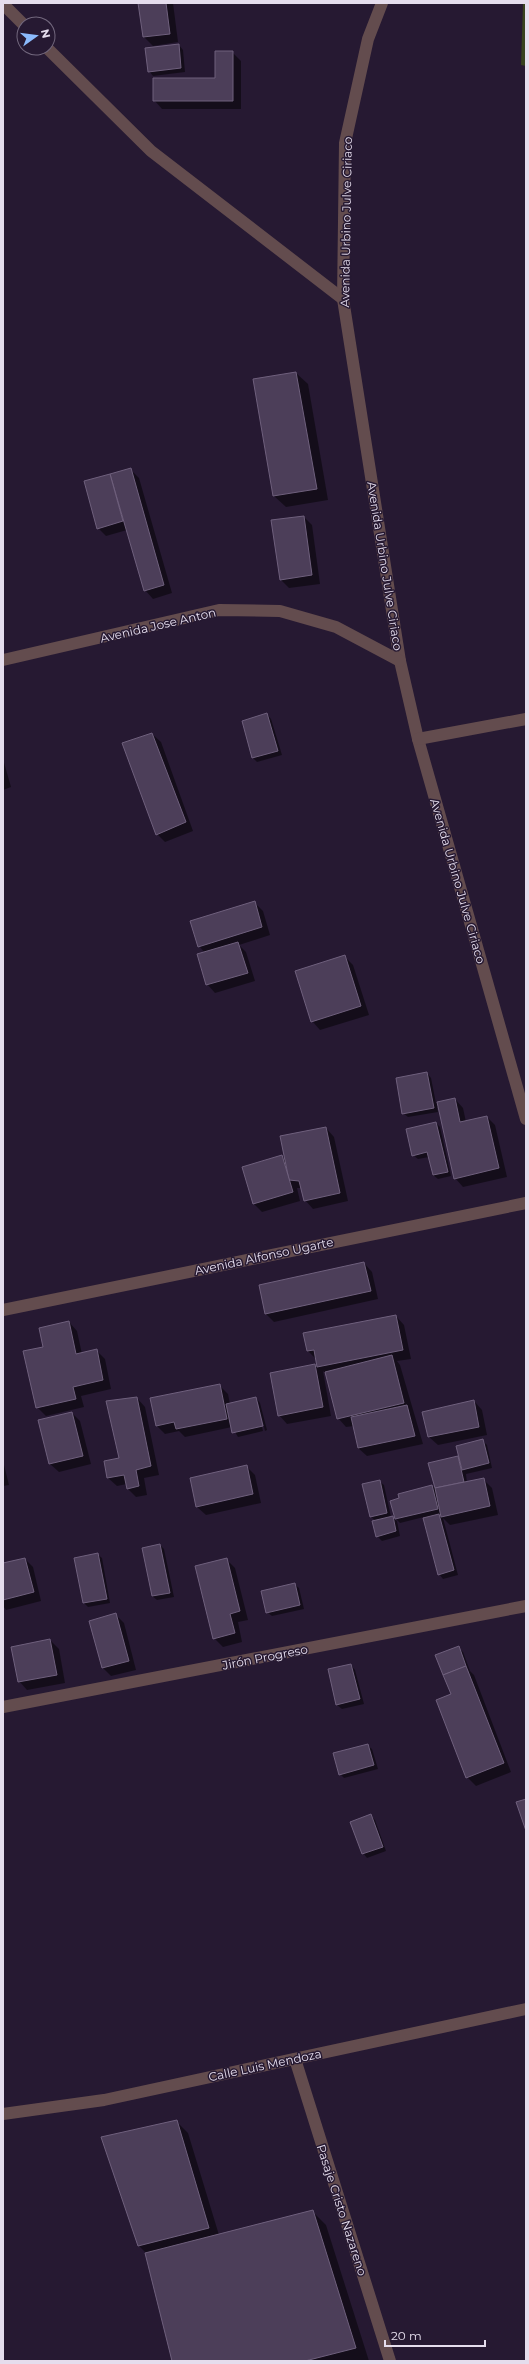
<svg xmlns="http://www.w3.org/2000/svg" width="529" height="2364" viewBox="0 0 529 2364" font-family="Montserrat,sans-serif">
  <rect width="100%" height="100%" fill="#261932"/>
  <polygon fill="#37421f" points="523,3 526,3 526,66 521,65"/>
  <g fill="#0007">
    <polygon points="139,3 173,3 178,42 153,46 144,37"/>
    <polygon points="179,45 183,50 185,72 153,76 149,71"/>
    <polygon points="232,52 241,61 241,109 162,109 154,100 216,79"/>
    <polygon points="296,373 308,384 328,500 286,507 274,496"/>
    <polygon points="130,469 139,478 172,593 153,599 145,590 127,530 106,536 98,528 85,482"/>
    <polygon points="304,517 312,525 320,584 289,588 280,579"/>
    <polygon points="267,714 271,719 282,755 257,762 253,758"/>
    <polygon points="152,734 161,742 193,831 165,842 157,834"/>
    <polygon points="3,759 11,787 3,790"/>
    <polygon points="254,902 263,911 270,935 239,945 246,952 255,981 215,993 207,984 205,953 199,946"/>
    <polygon points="344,956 353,965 369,1015 320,1030 312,1021"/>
    <polygon points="427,1073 431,1078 436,1103 455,1099 463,1108 466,1122 487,1117 495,1125 507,1177 463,1187 455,1178 439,1107 437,1107 438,1112 408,1117 403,1113"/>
    <polygon points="436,1123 440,1127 451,1176 438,1179 433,1175 429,1157 418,1159 413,1155"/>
    <polygon points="326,1128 334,1137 348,1201 313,1209 305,1200 302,1188 297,1188 300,1201 262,1212 254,1204 281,1157 286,1161"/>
    <polygon points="364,1263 372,1272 378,1299 274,1322 266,1314"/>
    <polygon points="396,1316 404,1325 411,1359 397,1361 400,1365 423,1444 367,1456 358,1448 354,1426 346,1427 338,1418 327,1375 323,1371 331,1416 287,1424 279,1415 315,1365 318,1368 317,1360 308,1351 305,1334"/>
    <polygon points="69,1322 77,1331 82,1354 96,1350 105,1359 111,1389 81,1396 84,1407 46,1416 37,1407 45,1348"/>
    <polygon points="219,1385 228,1394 230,1404 256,1398 260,1403 267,1430 265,1431 258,1402 256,1402 263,1431 238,1437 232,1427 185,1437 179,1431 165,1434 156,1425"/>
    <polygon points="137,1398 145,1407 159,1475 144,1478 147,1495 136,1497 128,1489 127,1484 117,1486 108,1478 105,1462 120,1459"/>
    <polygon points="474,1401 482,1410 487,1435 438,1445 429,1437"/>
    <polygon points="72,1413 80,1421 91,1464 59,1472 50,1464 40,1421"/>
    <polygon points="482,1440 487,1445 492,1468 466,1474 467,1483 483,1479 492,1488 498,1515 450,1525 443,1518 458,1575 443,1579 439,1574 424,1517 400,1523 396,1519 392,1501 400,1499 399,1494 432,1486 436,1489 430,1464 459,1457"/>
    <polygon points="3,1461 9,1485 3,1486"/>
    <polygon points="246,1466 255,1475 261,1503 206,1515 197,1507 191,1479"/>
    <polygon points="379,1481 384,1485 391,1517 397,1521 400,1536 382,1541 377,1536 376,1521 371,1517 363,1485"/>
    <polygon points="160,1545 164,1549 174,1597 157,1600 152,1596"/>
    <polygon points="97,1554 102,1558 110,1603 88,1607 84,1603 75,1559"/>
    <polygon points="25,1559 33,1567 41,1601 6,1610 3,1606 3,1564"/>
    <polygon points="227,1560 235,1568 248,1620 238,1622 242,1642 223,1647 214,1638"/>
    <polygon points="294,1584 299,1588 304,1609 272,1616 267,1612"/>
    <polygon points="116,1615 124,1623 136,1670 111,1676 103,1668"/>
    <polygon points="50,1640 59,1649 65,1683 27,1690 19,1681"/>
    <polygon points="458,1648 463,1652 470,1671 474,1675 511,1772 476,1786 467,1777 452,1695"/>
    <polygon points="351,1665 355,1670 364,1704 342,1709 337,1705 329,1670"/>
    <polygon points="367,1745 372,1749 378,1769 344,1778 340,1774"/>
    <polygon points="371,1816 375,1820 386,1851 367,1858 363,1853"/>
    <polygon points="176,2121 188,2133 219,2235 312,2211 326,2225 369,2361 173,2361 146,2253 138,2245"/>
  </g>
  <g fill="#4c3e59" stroke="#6f607d">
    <polygon points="138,3 166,3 170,34 143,37"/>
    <polygon points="179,44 181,68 148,72 145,48"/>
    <polygon points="215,51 233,51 233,101 153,101 153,78 215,78"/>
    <polygon points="296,372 317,489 273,496 253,379"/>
    <polygon points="131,468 164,585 144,591 110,474"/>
    <polygon points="110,474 123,521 97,529 84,481"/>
    <polygon points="304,516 312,575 280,580 271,520"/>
    <polygon points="267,713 278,751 252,758 242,721"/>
    <polygon points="152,733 186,822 156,835 122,743"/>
    <polygon points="255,901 262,927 198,947 190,921"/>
    <polygon points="238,942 248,973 206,985 197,954"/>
    <polygon points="345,955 361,1006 311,1022 295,971"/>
    <polygon points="427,1072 434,1108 402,1114 396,1078"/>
    <polygon points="455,1098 460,1122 487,1116 499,1168 454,1179 437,1102"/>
    <polygon points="436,1122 448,1172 433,1175 427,1152 412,1156 406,1129"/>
    <polygon points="326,1127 340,1193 304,1201 299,1181 289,1180 280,1136"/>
    <polygon points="282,1155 293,1192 253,1204 242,1167"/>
    <polygon points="364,1262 371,1291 265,1314 259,1285"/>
    <polygon points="396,1315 403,1350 317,1367 314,1350 307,1351 303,1333"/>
    <polygon points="69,1321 76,1354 97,1349 103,1380 73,1387 76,1399 36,1408 23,1351 43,1347 39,1328"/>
    <polygon points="392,1355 404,1403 337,1419 325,1372"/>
    <polygon points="315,1364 323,1407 278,1416 270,1373"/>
    <polygon points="220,1384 227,1419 176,1429 174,1422 156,1426 150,1398"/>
    <polygon points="137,1397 151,1466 136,1470 139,1486 127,1489 124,1475 107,1478 104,1461 119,1458 106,1401"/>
    <polygon points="256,1397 263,1426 232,1433 226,1404"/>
    <polygon points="474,1400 479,1427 428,1437 422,1412"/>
    <polygon points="407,1405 415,1436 358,1448 351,1417"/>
    <polygon points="72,1412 83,1456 49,1464 38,1420"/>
    <polygon points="483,1439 489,1463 462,1470 456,1446"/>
    <polygon points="458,1456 464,1482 435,1488 428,1463"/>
    <polygon points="247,1465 253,1494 196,1507 190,1478"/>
    <polygon points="484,1478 490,1506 441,1517 435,1488"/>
    <polygon points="380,1480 387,1513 370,1517 362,1484"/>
    <polygon points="432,1485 438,1509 395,1519 390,1501 399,1498 398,1494"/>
    <polygon points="439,1514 454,1570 438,1575 423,1518"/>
    <polygon points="393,1516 396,1531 376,1537 372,1521"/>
    <polygon points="160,1544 170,1593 152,1596 142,1548"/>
    <polygon points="98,1553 107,1599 83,1603 74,1558"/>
    <polygon points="25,1558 34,1592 3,1600 3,1563"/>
    <polygon points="227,1558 240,1611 230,1614 235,1633 213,1639 195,1566"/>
    <polygon points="295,1583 300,1605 266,1613 261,1591"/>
    <polygon points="116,1613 129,1661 102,1668 89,1621"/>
    <polygon points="50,1639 57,1675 18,1682 11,1647"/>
    <polygon points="459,1646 466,1666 443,1675 435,1655"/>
    <polygon points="351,1664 360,1699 336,1705 328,1669"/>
    <polygon points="466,1666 504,1763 466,1778 436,1700 451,1694 443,1675"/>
    <polygon points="368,1744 374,1765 339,1775 333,1753"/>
    <polygon points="526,1799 526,1831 516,1802"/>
    <polygon points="371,1814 383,1847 362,1854 350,1822"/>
    <polygon points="177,2120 209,2228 138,2246 101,2137"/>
    <polygon points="313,2210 356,2348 305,2361 172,2361 145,2253"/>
  </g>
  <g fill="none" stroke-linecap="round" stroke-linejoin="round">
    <g stroke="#634c4e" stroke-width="12">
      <polyline points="382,3 368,39 345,143 343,299 400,661 418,739 526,1119"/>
      <polyline points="3,4 24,25"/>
      <polyline points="47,48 151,151 343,299"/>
      <polyline points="3,660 219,610 280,611 336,627 400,661"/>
      <polyline points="418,739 526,719"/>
      <polyline points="3,1310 526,1203"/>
      <polyline points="3,1707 526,1606"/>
      <polyline points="295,2059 390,2361"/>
      <polyline points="3,2114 104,2100 526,2009"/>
    </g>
  </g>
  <g text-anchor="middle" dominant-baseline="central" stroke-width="3" stroke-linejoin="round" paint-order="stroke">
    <g font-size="12" fill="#e5dded" stroke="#261932">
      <text transform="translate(346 222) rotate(-89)">Avenida Urbino Julve Ciriaco</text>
      <text transform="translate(385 566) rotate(81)">Avenida Urbino Julve Ciriaco</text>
      <text transform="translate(158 625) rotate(-13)">Avenida Jose Anton</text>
      <text transform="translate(458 881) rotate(74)">Avenida Urbino Julve Ciriaco</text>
      <text transform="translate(264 1256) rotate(-12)">Avenida Alfonso Ugarte</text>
      <text transform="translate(265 1657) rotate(-11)">Jirón Progreso</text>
      <text transform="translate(265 2065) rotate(-12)">Calle Luis Mendoza</text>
      <text transform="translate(342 2210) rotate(72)">Pasaje Cristo Nazareno</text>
    </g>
  </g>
  <rect width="529" height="2364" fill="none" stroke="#e5dded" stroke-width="8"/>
  <g transform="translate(36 36) rotate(76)"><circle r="19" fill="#261932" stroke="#72677d"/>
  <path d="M0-3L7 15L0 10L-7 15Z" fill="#8bbafc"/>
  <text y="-6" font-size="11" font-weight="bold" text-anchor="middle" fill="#e5dded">N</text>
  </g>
  <path d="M385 2340v6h100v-6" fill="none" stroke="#e5dded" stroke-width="2"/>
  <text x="391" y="2340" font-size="12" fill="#e5dded" stroke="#261932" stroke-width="3" paint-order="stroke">20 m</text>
</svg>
